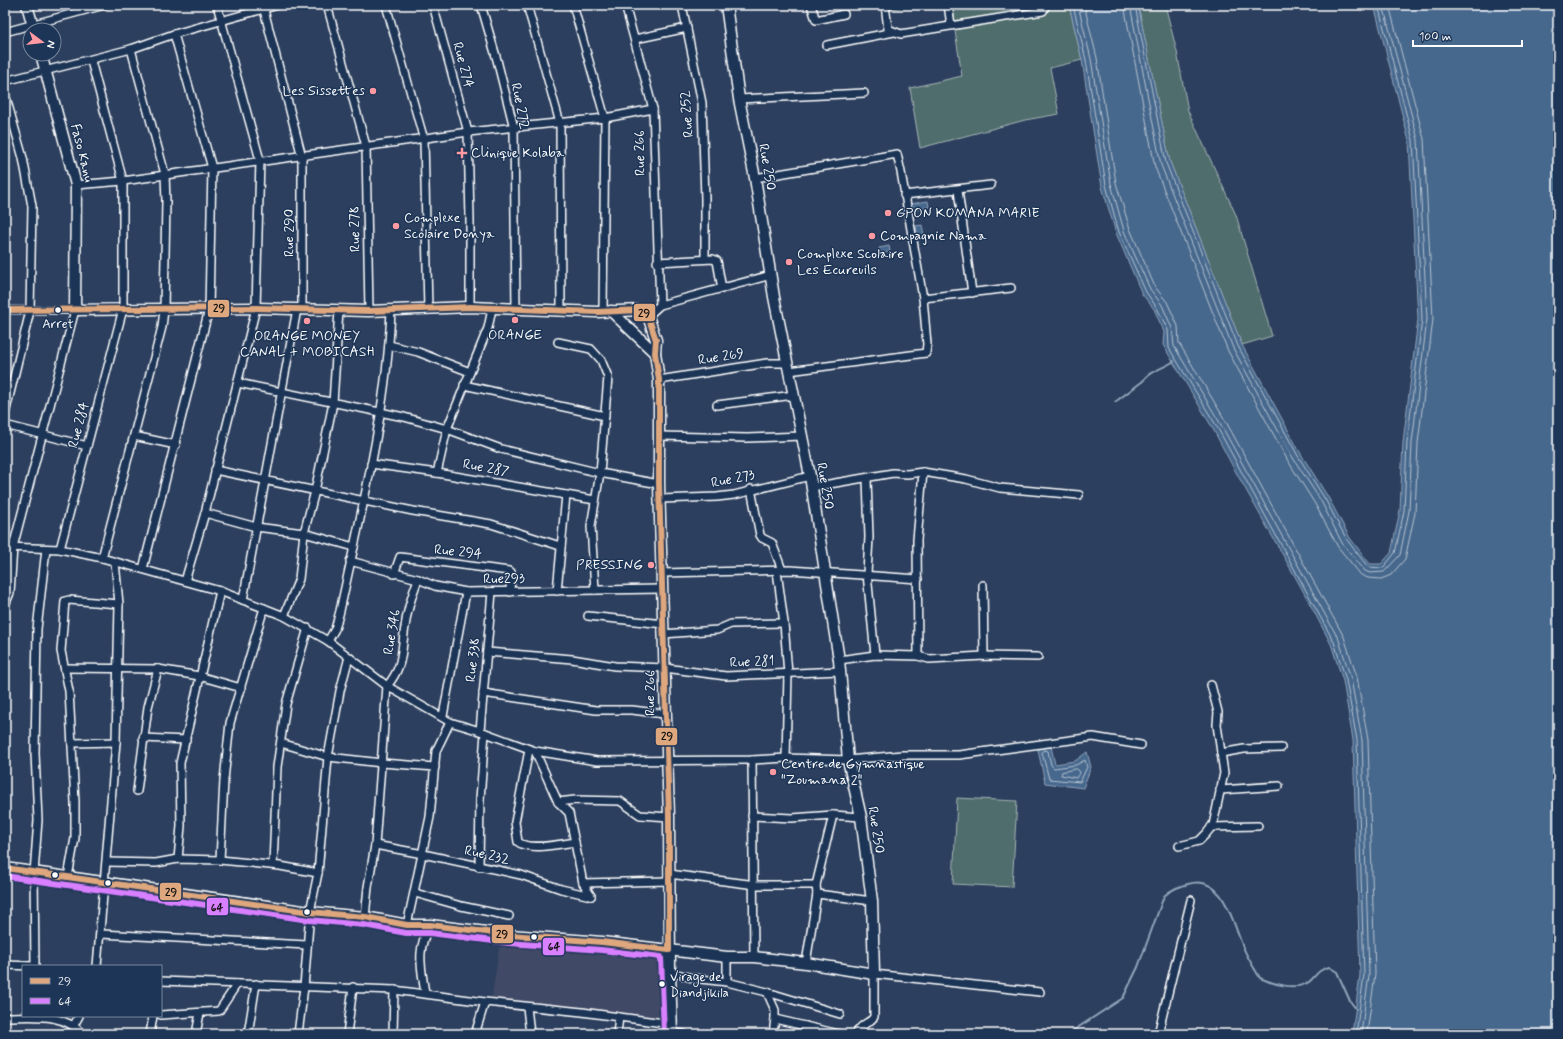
<svg xmlns="http://www.w3.org/2000/svg" width="1563" height="1039" viewBox="0 0 1563 1039" font-family="Mynerve,sans-serif">
  <rect width="100%" height="100%" fill="#2c3f5e"/>
  <filter id="ink" filterUnits="userSpaceOnUse"><feTurbulence type="fractalNoise" baseFrequency=".025" numOctaves="2"/><feDisplacementMap in="SourceGraphic" scale="8" xChannelSelector="R" yChannelSelector="G"/><feConvolveMatrix kernelMatrix="1 2 1 2 8 2 1 2 1" color-interpolation-filters="sRGB"/></filter>
  <g filter="url(#ink)">
    <polygon fill="#3f4a66" points="501,937 665,956 666,1022 491,1002"/>
    <g fill="#4f6d6c" stroke="#a7b6b6">
      <polygon points="890,5 917,5 891,9"/>
      <polygon points="951,5 1069,5 1082,60 1050,68 1059,114 1025,120 920,148 910,88 962,76"/>
      <polygon points="1138,5 1165,5 1177,52 1188,111 1236,215 1272,336 1242,345 1170,162"/>
      <polygon points="957,798 1017,801 1012,887 953,884"/>
    </g>
    <g fill="#47688d" stroke="#91a4bb">
      <polygon points="1069,5 1138,5 1170,162 1242,345 1301,454 1328,497 1350,538 1370,564 1381,564 1391,553 1400,510 1403,442 1418,319 1409,141 1374,5 1558,5 1558,1034 1352,1034 1360,975 1353,740 1343,681 1331,644 1302,589 1233,467 1212,427 1166,350 1163,345 1164,332 1154,309 1142,294 1116,233 1102,187 1082,60"/>
      <polygon points="928,201 929,207 911,210 910,204"/>
      <polygon points="922,225 924,237 918,238 916,226"/>
      <polygon points="889,246 890,251 880,255 879,248"/>
      <polygon points="1037,745 1051,747 1055,764 1075,761 1087,752 1091,767 1083,788 1045,783"/>
    </g>
    <g fill="none" stroke-linecap="round" stroke-linejoin="round">
      <g stroke="#b5c3d1" stroke-width="1">
        <polyline points="1073,5 1086,60 1106,185 1119,232 1146,292 1157,308 1168,330 1169,348 1216,425 1334,642 1346,680 1357,740 1364,975 1356,1034"/>
        <polyline points="1078,5 1091,59 1111,184 1124,231 1150,289 1162,305 1172,328 1174,346 1220,423 1339,640 1351,679 1362,740 1369,975 1361,1034"/>
        <polyline points="1084,5 1097,58 1116,183 1130,229 1155,287 1167,302 1178,326 1179,343 1225,420 1344,637 1357,677 1368,740 1375,974 1367,1034"/>
        <polyline points="1124,5 1155,167 1228,351 1288,461 1315,504 1338,547 1361,575 1368,578 1381,579 1391,575 1405,559 1415,513 1418,443 1433,319 1424,139 1389,5"/>
        <polyline points="1130,5 1161,165 1233,348 1293,458 1321,501 1342,543 1365,571 1370,573 1384,572 1400,555 1409,511 1412,443 1427,319 1418,140 1383,5"/>
        <polyline points="1135,5 1166,163 1238,346 1298,456 1325,499 1347,540 1368,567 1383,568 1395,553 1404,511 1407,442 1422,319 1413,140 1378,5"/>
        <polygon points="1045,750 1048,751 1051,765 1054,768 1076,765 1085,760 1087,767 1080,782 1049,779 1042,752"/>
        <polygon points="1077,769 1080,772 1076,778 1061,775 1062,772"/>
      </g>
      <g stroke="#91a4bb" stroke-width="2">
        <path d="M1115,402L1143,381C1148,371 1165,368 1174,361"/>
        <path d="M1068,1034L1123,998L1138,967L1164,896C1172,889 1178,887 1188,884C1225,873 1233,926 1244,949C1248,959 1255,969 1260,978C1273,984 1296,991 1309,982C1318,974 1316,971 1329,967L1337,972L1350,1001L1356,1009"/>
      </g>
      <defs>
        <g id="street">
          <polyline points="327,5 366,146 369,311"/>
          <polyline points="386,5 424,140 428,309"/>
          <polyline points="433,5 468,132 470,220 470,307"/>
          <polyline points="481,5 497,60 514,128 516,310"/>
          <polyline points="527,5 560,123 561,310"/>
          <polyline points="573,5 605,118 603,311"/>
          <polyline points="625,5 653,109 660,305"/>
          <polyline points="682,5 702,103 705,199 705,259"/>
          <polyline points="811,5 816,20 844,14"/>
          <polyline points="885,5 888,29 901,34 1043,11 1046,5"/>
          <polyline points="948,5 951,25"/>
          <polyline points="264,10 302,157 302,309"/>
          <polyline points="5,32 104,5"/>
          <polyline points="635,39 687,28"/>
          <polyline points="827,45 894,32"/>
          <polyline points="5,81 131,49 174,34 278,5"/>
          <polyline points="5,94 23,158 32,206 30,311 5,414"/>
          <polyline points="739,99 864,93"/>
          <polyline points="755,178 897,154 901,172 923,298 927,344 926,353 789,371"/>
          <polyline points="76,185 123,181 468,132 605,118 653,109"/>
          <polyline points="958,190 972,293"/>
          <polyline points="904,195 991,185"/>
          <polyline points="657,262 713,259 717,261 722,289"/>
          <polyline points="923,298 1011,288"/>
          <polyline points="5,310 75,310 13,547 10,593 5,605"/>
          <polyline points="648,316 660,305 771,275"/>
          <polyline points="558,342 591,349 601,360 608,377 600,473 591,526 595,590"/>
          <polyline points="389,345 418,352 470,372"/>
          <polyline points="659,380 767,363 788,363"/>
          <polyline points="238,383 404,417 447,429 501,449 600,473 659,484"/>
          <polyline points="464,385 605,416"/>
          <polyline points="717,405 794,395"/>
          <polyline points="5,425 87,446"/>
          <polyline points="134,436 176,445"/>
          <polyline points="660,436 747,438 802,436"/>
          <polyline points="371,464 437,473 595,500"/>
          <polyline points="215,470 413,511 491,524 560,546"/>
          <polyline points="437,473 447,429 488,328 492,309"/>
          <polyline points="867,479 869,537 867,574 875,655"/>
          <polyline points="812,487 893,473 907,474 923,472 966,479 1000,488 1079,495"/>
          <polyline points="751,489 760,535 762,538 772,543 782,570"/>
          <polyline points="660,499 717,497 734,495 810,476"/>
          <polyline points="205,513 256,527 304,533 354,547"/>
          <polyline points="5,547 60,549 102,558 220,591 284,616 328,641 387,686 450,722 480,731 535,751 597,761 752,760 786,758 848,760 902,755 959,755 1093,737 1141,745"/>
          <polyline points="60,549 123,309 123,181 91,61"/>
          <polyline points="102,558 162,327 164,310 166,202 165,174 131,49"/>
          <polyline points="350,561 418,579 435,586 466,592 662,589"/>
          <polyline points="143,569 209,309 212,168 174,34"/>
          <polyline points="777,571 784,623 788,674 786,758"/>
          <polyline points="661,573 790,570 918,579"/>
          <polyline points="394,574 400,557 509,571 511,572 510,592"/>
          <polyline points="185,581 205,513 256,308 260,160 217,5"/>
          <polyline points="983,585 984,656"/>
          <polyline points="557,591 566,495"/>
          <polyline points="243,600 297,309"/>
          <polyline points="284,616 299,579 304,533 315,491 333,403 339,310"/>
          <polyline points="588,616 664,624"/>
          <polyline points="663,634 717,630 731,624 784,623"/>
          <path d="M328,641L335,629L340,611C361,512 387,412 391,310"/>
          <polyline points="487,652 572,659 615,666 665,668 726,676 840,671"/>
          <polyline points="918,656 917,540 923,472"/>
          <polyline points="839,660 875,655 918,656 929,659 984,656 1038,657"/>
          <polyline points="65,668 158,669 199,676 241,688"/>
          <polyline points="483,693 596,710 632,710 664,714"/>
          <polyline points="443,716 466,592"/>
          <polyline points="480,731 492,592"/>
          <polyline points="143,738 186,740"/>
          <polyline points="73,743 116,742"/>
          <polyline points="281,743 328,757 382,763 435,767"/>
          <path d="M529,750L515,822L518,842C529,851 561,844 575,842"/>
          <polyline points="535,751 558,802 569,813 583,883 591,896"/>
          <polyline points="1221,753 1244,749 1281,748"/>
          <polyline points="752,760 754,957"/>
          <polyline points="1220,790 1279,786"/>
          <polyline points="137,791 148,707 158,669"/>
          <polyline points="558,802 575,800 620,801 640,815 669,817"/>
          <polyline points="833,815 861,817"/>
          <polyline points="752,816 792,818 833,815 816,885 817,894 806,963"/>
          <polyline points="1211,827 1258,826"/>
          <polyline points="375,845 423,854 521,875 561,889 591,896"/>
          <polyline points="1179,846 1199,841 1206,834 1213,825 1224,773 1217,725 1218,712 1211,685"/>
          <polyline points="178,859 181,826 180,763 220,591"/>
          <polyline points="220,860 224,780 230,723 264,608"/>
          <polyline points="107,862 156,863 178,859 220,860 280,866 318,873"/>
          <polyline points="273,865 277,767 286,704 308,628"/>
          <polyline points="479,867 480,799 485,733"/>
          <polyline points="669,874 756,885 816,885"/>
          <polyline points="68,877 75,838 75,802 69,691 61,651 65,601 69,600 119,604"/>
          <polyline points="583,883 669,881"/>
          <polyline points="415,893 461,906 509,916"/>
          <polyline points="817,894 872,901"/>
          <path d="M365,917L368,887L375,845L387,686C404,666 401,651 405,627C407,610 412,595 418,579"/>
          <polyline points="407,925 430,817 436,751 450,722"/>
          <polyline points="101,934 307,945"/>
          <polyline points="727,957 727,982 767,992 775,1010 775,1019 839,1034"/>
          <polyline points="5,965 33,966"/>
          <polyline points="35,966 34,873 38,820 35,753 37,629 46,549"/>
          <polyline points="97,966 116,742 119,604 115,562"/>
          <polyline points="670,972 692,978 727,982"/>
          <polyline points="161,981 394,990 485,1002 582,1012 671,1024"/>
          <polyline points="767,992 840,1014"/>
          <path d="M425,993C421,966 416,950 430,925"/>
          <polyline points="527,1007 530,1034"/>
          <polyline points="161,1015 219,1011 237,984"/>
          <path d="M5,1017C34,1017 61,1012 83,1034"/>
          <polyline points="74,1025 79,1016"/>
          <polyline points="672,1033 684,1034"/>
          <polyline points="150,1034 153,1016"/>
          <polyline points="196,1034 200,1013"/>
          <polyline points="248,1034 256,984"/>
          <polyline points="298,1034 304,987 310,912 318,873 328,757 340,691 349,657"/>
          <polyline points="347,1034 353,987"/>
          <polyline points="393,1034 394,990"/>
          <polyline points="475,1034 485,1002"/>
          <polyline points="617,1034 619,1017"/>
          <polyline points="773,1034 775,1019"/>
          <polyline points="803,1034 806,1026"/>
          <path d="M856,1034C863,1021 868,1025 874,1017V974L1040,992"/>
          <polyline points="1158,1034 1191,900"/>
        </g>
        <g id="secondary">
          <polyline points="27,5 34,30"/>
          <polyline points="41,54 76,185 75,310 256,308 369,311 470,307 597,312 641,310 648,316 656,340 655,353 659,380 659,484 669,817 670,972 672,1034"/>
          <polyline points="611,311 655,353"/>
          <polyline points="5,868 310,912 365,917 407,925 430,925 510,935 602,942 727,957 754,957 806,963 874,974 872,901 861,817 848,760 839,660 810,476 774,297 755,178 739,99 726,5"/>
        </g>
      </defs>
      <use href="#street" stroke="#fff" stroke-width="10"/>
      <use href="#secondary" stroke="#fff" stroke-width="13"/>
      <use href="#street" stroke="#1d3557" stroke-width="7"/>
      <use href="#secondary" stroke="#1d3557" stroke-width="10"/>
      <defs>
        <g id="bus-1">
          <polyline points="5,310 256,308 369,311 470,307 597,312 641,310 648,316 656,340 655,353 659,380 659,484 669,817 669,950"/>
          <polyline points="5,868 310,912 365,917 407,925 430,925 510,935 602,942 669,950"/>
        </g>
        <polyline id="bus-2" points="5,876 309,920 364,925 406,933 430,933 509,943 601,950 661,957 664,1034"/>
      </defs>
      <use href="#bus-1" stroke="#1d3557" stroke-width="9"/>
      <use href="#bus-2" stroke="#1d3557" stroke-width="9"/>
      <use href="#bus-1" stroke="#dfa77e" stroke-width="6"/>
      <use href="#bus-2" stroke="#d880ff" stroke-width="6"/>
    </g>
  </g>
  <g fill="#ff9aa2" stroke="#1d3557" stroke-width="1.5">
    <circle cx="373" cy="91" r="4"/>
    <path d="M460 147h4v4h4v4h-4v4h-4v-4h-4v-4h4z"/>
    <circle cx="888" cy="213" r="4"/>
    <circle cx="396" cy="226" r="4"/>
    <circle cx="872" cy="236" r="4"/>
    <circle cx="789" cy="262" r="4"/>
    <circle cx="515" cy="320" r="4"/>
    <circle cx="307" cy="321" r="4"/>
    <circle cx="651" cy="565" r="4"/>
    <circle cx="773" cy="772" r="4"/>
  </g>
  <g fill="#fff" stroke="#1d3557" stroke-width="1.5">
    <circle cx="58" cy="310" r="3.5"/>
    <circle cx="55" cy="875" r="3.5"/>
    <circle cx="108" cy="883" r="3.5"/>
    <circle cx="307" cy="912" r="3.5"/>
    <circle cx="534" cy="937" r="3.5"/>
    <circle cx="662" cy="984" r="3.5"/>
  </g>
  <g text-anchor="middle" dominant-baseline="central" stroke-width="3" stroke-linejoin="round" paint-order="stroke">
    <g font-size="13" fill="#fff" stroke="#1d3557">
      <text x="58" y="324">Arret</text>
      <text x="670" y="977" text-anchor="start">Virage de<tspan x="670" dy="16">Diandjikila</tspan></text>
    </g>
    <g font-size="14" fill="#fff" stroke="#1d3557">
      <text transform="translate(463 65) rotate(75)">Rue 274</text>
      <text transform="translate(520 106) rotate(78)">Rue 272</text>
      <text transform="translate(687 114) rotate(-95)">Rue 252</text>
      <text transform="translate(82 153) rotate(76)">Faso Kanu</text>
      <text transform="translate(640 153) rotate(-91)">Rue 266</text>
      <text transform="translate(767 167) rotate(80)">Rue 250</text>
      <text transform="translate(355 229) rotate(-91)">Rue 278</text>
      <text transform="translate(289 233) rotate(-90)">Rue 290</text>
      <text transform="translate(721 357) rotate(-9)">Rue 269</text>
      <text transform="translate(79 425) rotate(-75)">Rue 284</text>
      <text transform="translate(486 468) rotate(10)">Rue 287</text>
      <text transform="translate(733 479) rotate(-11)">Rue 273</text>
      <text transform="translate(825 486) rotate(80)">Rue 250</text>
      <text transform="translate(458 552) rotate(6)">Rue 294</text>
      <text transform="translate(504 579) rotate(-1)">Rue293</text>
      <text transform="translate(392 632) rotate(-81)">Rue 346</text>
      <text transform="translate(473 660) rotate(-84)">Rue 338</text>
      <text transform="translate(752 662) rotate(-2)">Rue 281</text>
      <text transform="translate(650 693) rotate(-90)">Rue 266</text>
      <text transform="translate(876 830) rotate(81)">Rue 250</text>
      <text transform="translate(487 855) rotate(12)">Rue 232</text>
    </g>
    <g font-size="14" fill="#fff" stroke="#1d3557" text-anchor="start">
      <text x="365" y="91" text-anchor="end">Les Sissettes</text>
      <text x="471" y="153">Clinique Kolaba</text>
      <text x="896" y="213">GPON KOMANA MARIE</text>
      <text x="404" y="218">Complexe<tspan x="404" dy="16">Scolaire Donya</tspan></text>
      <text x="880" y="236">Compagnie Nama</text>
      <text x="797" y="254">Complexe Scolaire<tspan x="797" dy="16">Les Ecureuils</tspan></text>
      <text x="515" y="335" text-anchor="middle">ORANGE</text>
      <text x="307" y="336" text-anchor="middle">ORANGE MONEY<tspan x="307" dy="16">CANAL + MOBICASH</tspan></text>
      <text x="643" y="565" text-anchor="end">PRESSING</text>
      <text x="781" y="764">Centre de Gymnastique<tspan x="781" dy="16">"Zoumana 2"</tspan></text>
    </g>
  </g>
  <g stroke="#1d3557" stroke-width="1.5">
    <rect x="207" y="299" width="23" height="19" rx="4" fill="#dfa77e"/>
    <rect x="633" y="303" width="23" height="19" rx="4" fill="#dfa77e"/>
    <rect x="655" y="727" width="23" height="19" rx="4" fill="#dfa77e"/>
    <rect x="159" y="882" width="23" height="19" rx="4" fill="#dfa77e"/>
    <rect x="206" y="897" width="23" height="19" rx="4" fill="#d880ff"/>
    <rect x="491" y="924" width="23" height="20" rx="4" fill="#dfa77e"/>
    <rect x="542" y="937" width="23" height="19" rx="4" fill="#d880ff"/>
  </g>
  <g font-size="11" text-anchor="middle" font-weight="bold" fill="#111">
    <text x="219" y="312">29</text>
    <text x="644" y="317">29</text>
    <text x="667" y="740">29</text>
    <text x="171" y="896">29</text>
    <text x="217" y="911">64</text>
    <text x="502" y="938">29</text>
    <text x="554" y="950">64</text>
  </g>
  <rect width="1563" height="1039" fill="none" stroke="#1d3557" stroke-width="20"/>
  <rect x="10" y="10" width="1543" height="1019" fill="none" stroke="#fff" stroke-width="1.5" filter="url(#ink)"/>
  <rect x="22" y="965" width="140" height="52" fill="#1d3557" stroke="#77869a"/>
  <rect x="30" y="978" width="20" height="6" fill="#dfa77e" stroke="#77869a"/>
  <text x="58" y="985" font-size="12" fill="#ffffff">29</text>
  <rect x="30" y="998" width="20" height="6" fill="#d880ff" stroke="#77869a"/>
  <text x="58" y="1005" font-size="12" fill="#ffffff">64</text>
  <g transform="translate(42 42) rotate(105)"><circle r="19" fill="#1d3557" stroke="#77869a"/>
  <path d="M0-3L7 15L0 10L-7 15Z" fill="#ff9aa2"/>
  <text y="-6" font-size="11" font-weight="bold" text-anchor="middle" fill="#ffffff">N</text>
  </g>
  <path d="M1413 40v6h109v-6" fill="none" stroke="#ffffff" stroke-width="2"/>
  <text x="1419" y="40" font-size="12" fill="#ffffff" stroke="#1d3557" stroke-width="3" paint-order="stroke">100 m</text>
</svg>
